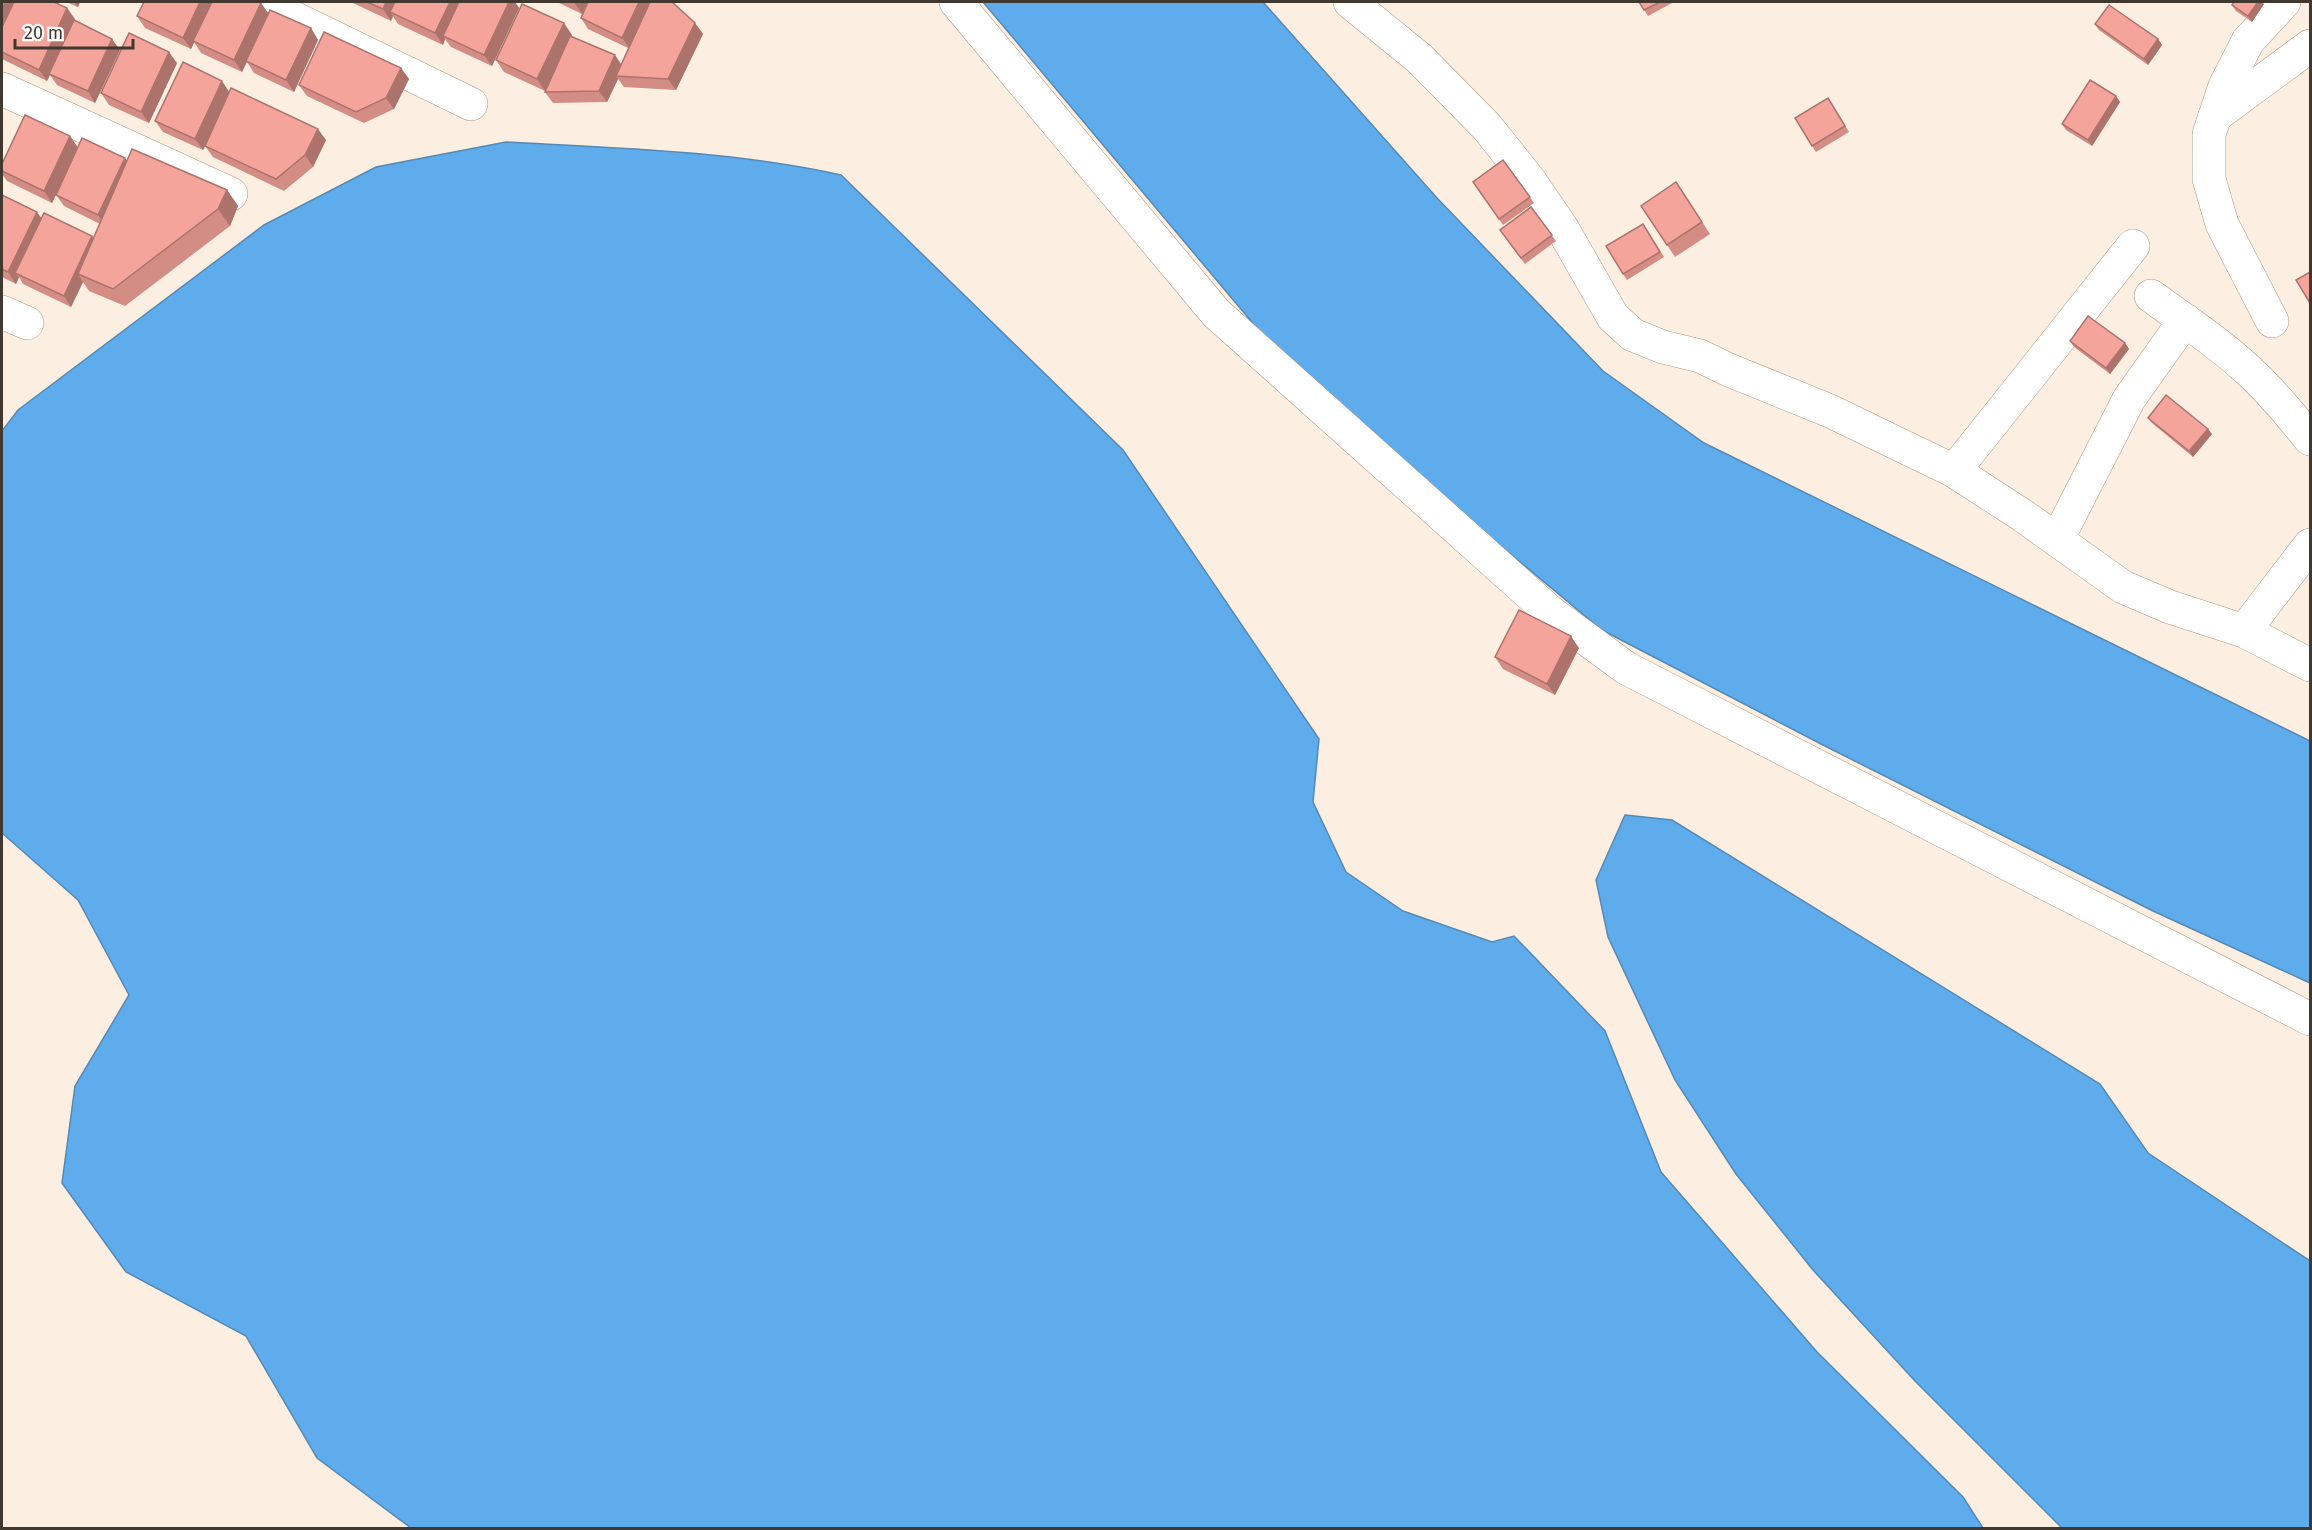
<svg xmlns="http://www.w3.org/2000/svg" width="2312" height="1530" viewBox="0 0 2312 1530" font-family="'Fira Sans',sans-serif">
  <rect width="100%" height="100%" fill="#fceee1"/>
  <g fill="#5faced" stroke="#5689b4" stroke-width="1.5">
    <polygon points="983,2 1263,2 1437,198 1603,371 1704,443 2310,741 2310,983 2153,911 1821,744 1602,630 1396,459 1261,333"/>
    <path d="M506,142C618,148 732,151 841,175L1123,450L1319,739L1313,802L1346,872L1403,911L1492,942L1514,936L1605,1031L1661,1172L1817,1352L1963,1497L1983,1528H411L317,1458L246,1336L126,1272L62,1183L75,1086L129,995L78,900L2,833V431L18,410L264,225L376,167Z"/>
    <polygon points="1625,815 1672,820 2100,1084 2148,1153 2310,1261 2310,1528 2062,1528 1915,1381 1813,1270 1736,1174 1675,1080 1608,937 1596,880"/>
  </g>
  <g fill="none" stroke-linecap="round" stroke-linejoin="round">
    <defs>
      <g id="minor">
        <polyline points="261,2 471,104"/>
        <polyline points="956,2 1216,313 1550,612 1626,668 2310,1019"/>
        <polyline points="1350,2 1419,58 1487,127 1530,181 1562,228 1613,317 1633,335 1663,347 1700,356 1729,370 1830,411 1954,471 2022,515 2123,587 2170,607 2244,631 2310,665"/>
        <polyline points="2,89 231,194"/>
        <polyline points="2215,116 2310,46"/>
        <path d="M2151,296C2184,320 2218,342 2248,370C2271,391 2291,415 2310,439"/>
        <polyline points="2,312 27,323"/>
        <polyline points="2272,321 2222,224 2209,179 2209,134 2225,86 2248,41 2284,2"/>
        <polyline points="1954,471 2133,246"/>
        <polyline points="2057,540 2129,399 2185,320"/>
        <polyline points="2244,631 2310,545"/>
      </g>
    </defs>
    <use href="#minor" stroke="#af9a86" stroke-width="34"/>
    <use href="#minor" stroke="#fff" stroke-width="33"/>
  </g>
  <g fill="#d38d85">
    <polygon points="2,2 75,19 75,21 120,50 95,103 57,85 50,75 47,81 2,59"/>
    <polygon points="66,2 80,2 78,7"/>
    <polygon points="351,2 515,2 519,8 492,66 451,47 445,39 443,45 398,24 393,16 391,21"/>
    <polygon points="557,2 588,2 582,14"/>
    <polygon points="1639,2 1674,2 1648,16"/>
    <polygon points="2264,4 2252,22 2236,11 2232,5"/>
    <polygon points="269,14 311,28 318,40 294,92 254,73 247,62 242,72 201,53 194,42 191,49 145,28 137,16"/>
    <polygon points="581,18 695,23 703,34 676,90 624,87 618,79 607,102 553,103 545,92 545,91 504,72 496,60 572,35 571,36 621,64 628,48 588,29"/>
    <polygon points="2095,24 2158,39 2162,45 2148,65 2099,30"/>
    <polygon points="177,63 149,123 109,105 101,93"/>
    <polygon points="401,68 409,79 394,109 364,123 307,96 299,85"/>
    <polygon points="230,92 326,140 313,167 284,191 213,157 205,146 203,150 163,132 155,121"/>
    <polygon points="2116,96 2120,102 2092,146 2066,130 2062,124"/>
    <polygon points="1828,98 1849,132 1816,152 1812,146"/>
    <polygon points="70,136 78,148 52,203 7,181 2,174 2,164"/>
    <polygon points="125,158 127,161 227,190 238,206 230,226 125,306 89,291 83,282 71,307 23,284 19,277 16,284 2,277 2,195 41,218 92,236 94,238 100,224 64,206 56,195"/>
    <polygon points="1503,160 1534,203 1503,225 1473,182"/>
    <polygon points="1684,194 1710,234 1675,257 1641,206"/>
    <polygon points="1531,207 1556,241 1525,264 1500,230"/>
    <polygon points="1647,230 1664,257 1627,280 1623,274"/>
    <polygon points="2070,341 2125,343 2129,349 2110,374 2074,347"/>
    <polygon points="2148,418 2212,434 2193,457 2152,423"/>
    <polygon points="1579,648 1555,695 1503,669 1495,657"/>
  </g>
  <g fill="#ac736c">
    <polygon points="5,2 18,2 2,37 2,9"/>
    <polygon points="74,2 80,2 78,7"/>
    <polygon points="200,2 214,2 191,49 183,38"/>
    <polygon points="386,2 400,2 390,12 393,16 391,21 383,9"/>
    <polygon points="450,2 463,2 443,36 445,39 443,45 435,33"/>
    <polygon points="509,2 515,2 519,8 492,66 484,55"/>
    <polygon points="574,2 588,2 582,14"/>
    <polygon points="639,2 652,2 630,49 622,38"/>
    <polygon points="2258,2 2262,2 2264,4 2252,22 2248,16"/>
    <polygon points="261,3 269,14 242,72 234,60"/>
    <polygon points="67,8 75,19 47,81 39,70"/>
    <polygon points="564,23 572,35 545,91 537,79"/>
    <polygon points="695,23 703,34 676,90 668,79"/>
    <polygon points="311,28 318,40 294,92 286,80"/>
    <polygon points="112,39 120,50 95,103 88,91"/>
    <polygon points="2158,39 2162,45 2148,65 2144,59"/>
    <polygon points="169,52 177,63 149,123 141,112"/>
    <polygon points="615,55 623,67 616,76 618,79 607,102 599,91"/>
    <polygon points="401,68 409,79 394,109 386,98"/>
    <polygon points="222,81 230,93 203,150 195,139"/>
    <polygon points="2116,96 2120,102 2092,146 2088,140"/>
    <polygon points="318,129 326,140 313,167 305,155"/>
    <polygon points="70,136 78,148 52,203 44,191"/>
    <polygon points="125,158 133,169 106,227 98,215"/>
    <polygon points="227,190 238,206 230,226 218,209"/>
    <polygon points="37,212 45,223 15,273 19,277 16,284 8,272"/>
    <polygon points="92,236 100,247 78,274 83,282 71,307 64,296"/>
    <polygon points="2125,343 2129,349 2110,374 2106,368"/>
    <polygon points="2208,429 2212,434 2193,457 2189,451"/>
    <polygon points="1571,636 1579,648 1555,695 1547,684"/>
  </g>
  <g fill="#f5a49b" stroke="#ac736c" stroke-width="1.5">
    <polygon points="2,2 5,2 2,9"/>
    <polygon points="14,2 54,2 67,8 39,70 2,52 2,27"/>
    <polygon points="144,2 200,2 183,38 137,16"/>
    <polygon points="212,2 258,2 261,3 234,60 193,41"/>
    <polygon points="367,2 386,2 383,9"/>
    <polygon points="395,2 450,2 435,33 390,12"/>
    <polygon points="459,2 509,2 484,55 443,36"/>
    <polygon points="588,2 639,2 622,38 581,18"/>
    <polygon points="650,2 672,2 695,23 668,79 616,76"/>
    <polygon points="1639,2 1660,2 1644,10"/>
    <polygon points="2234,2 2258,2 2248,16 2232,5"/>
    <polygon points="522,4 564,23 537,79 496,60"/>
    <polygon points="2109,5 2158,39 2144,59 2095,24"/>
    <polygon points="270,10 311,28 286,80 246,61"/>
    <polygon points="74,20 112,39 88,91 49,74"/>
    <polygon points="324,32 401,68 386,98 356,112 299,85"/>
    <polygon points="129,33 169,52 141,112 101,93"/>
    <polygon points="570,36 615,55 599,91 545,92"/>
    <polygon points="183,62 222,81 195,139 155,121"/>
    <polygon points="2090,80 2116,96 2088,140 2062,124"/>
    <polygon points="231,88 318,129 305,155 276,179 205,146"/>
    <polygon points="1828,98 1845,126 1812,146 1795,118"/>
    <polygon points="25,115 70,136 44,191 2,171 2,164"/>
    <polygon points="82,138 125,158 98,215 56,195"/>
    <polygon points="132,149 227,190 218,209 113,289 78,274"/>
    <polygon points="1503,160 1530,197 1499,219 1473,182"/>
    <polygon points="1676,182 1702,222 1667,245 1641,206"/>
    <polygon points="2,195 37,212 8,272 2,269"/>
    <polygon points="1531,207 1552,235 1521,258 1500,230"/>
    <polygon points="44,213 92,236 64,296 15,273"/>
    <polygon points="1643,224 1660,252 1623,274 1606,246"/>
    <polygon points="2310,272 2310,303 2296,280"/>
    <polygon points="2088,316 2125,343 2106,368 2070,341"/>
    <polygon points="2166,395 2208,429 2189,451 2148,418"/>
    <polygon points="1519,610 1571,636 1547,684 1495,657"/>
  </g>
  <rect width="2312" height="1530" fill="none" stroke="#41382f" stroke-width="6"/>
  <path d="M15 39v9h118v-9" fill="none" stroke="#41382f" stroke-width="3"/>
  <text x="24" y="39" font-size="18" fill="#41382f" stroke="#fefefe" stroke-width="4.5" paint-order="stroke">20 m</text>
</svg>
